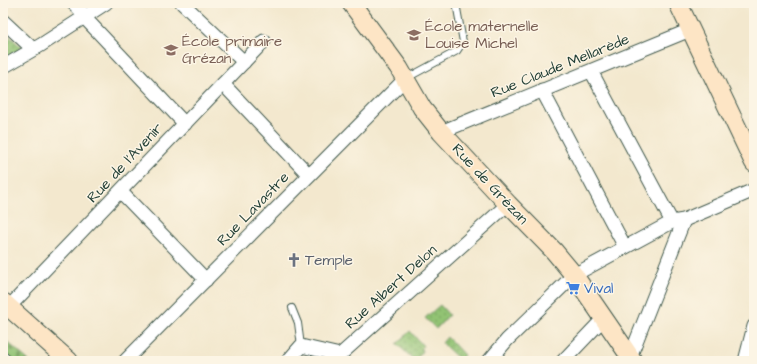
<svg xmlns="http://www.w3.org/2000/svg" width="757" height="364" viewBox="0 0 757 364" font-family="'Architects Daughter',sans-serif">
  <defs>
    <pattern id="grass-dots" width="8" height="8" patternUnits="userSpaceOnUse"><rect width="8" height="8" fill="#92c373"/><path d="M2 2h.1M6 6h.1" fill="none" stroke="#77a05f" stroke-width="1.8" stroke-linecap="round"/></pattern>
    <pattern id="cemetery-stones" width="16" height="16" patternUnits="userSpaceOnUse"><rect width="16" height="16" fill="#92c373"/><path d="M2 7V4a2 2 0 0 1 4 0v3zM10 15v-3a2 2 0 0 1 4 0v3z" fill="#77a05f"/></pattern>
  </defs>
  <rect width="100%" height="100%" fill="#fcf5e5"/>
  <filter id="ink" filterUnits="userSpaceOnUse"><feTurbulence type="fractalNoise" baseFrequency=".025" numOctaves="2"/><feDisplacementMap in="SourceGraphic" scale="8" xChannelSelector="R" yChannelSelector="G"/><feConvolveMatrix kernelMatrix="1 2 1 2 8 2 1 2 1" color-interpolation-filters="sRGB"/></filter>
  <filter id="wash" filterUnits="userSpaceOnUse"><feTurbulence type="fractalNoise" baseFrequency=".012" numOctaves="4" result="noise"/><feDisplacementMap in="SourceGraphic" scale="16" xChannelSelector="R" yChannelSelector="G"/><feGaussianBlur stdDeviation="0.9" result="paint"/><feColorMatrix in="noise" values="0 0 0 0 0 0 0 0 0 0 0 0 0 0 0 0 0 1.4 0 .05"/><feComposite in="paint" operator="in"/></filter>
  <g filter="url(#wash)">
    <rect width="100%" height="100%" fill="#f3e8ce"/>
    <g fill="url(#grass-dots)" stroke="#588054">
      <polygon points="3,30 22,48 3,60"/>
      <polygon points="440,305 449,315 436,329 425,318"/>
      <polygon points="410,331 423,346 421,348 423,351 415,361 397,344"/>
      <polygon points="447,337 464,355 460,360 442,343"/>
    </g>
    <polygon fill="url(#cemetery-stones)" stroke="#588054" points="3,338 29,361 3,361"/>
  </g>
  <g filter="url(#ink)">
    <g fill="none" stroke-linecap="round" stroke-linejoin="round">
      <defs>
        <g id="lane">
          <polyline points="407,78 457,51 463,42 456,3"/>
          <polyline points="292,308 298,323 301,346"/>
          <polyline points="3,354 10,361"/>
        </g>
        <g id="street">
          <polyline points="73,3 81,11 84,17 185,124"/>
          <polyline points="182,3 244,62"/>
          <polyline points="3,21 33,49"/>
          <polyline points="3,67 41,45 106,3"/>
          <polyline points="591,71 672,222"/>
          <polyline points="223,84 309,175"/>
          <polyline points="542,90 625,247"/>
          <polyline points="441,132 690,30"/>
          <polyline points="121,192 206,280"/>
          <polyline points="9,307 264,41"/>
          <polyline points="630,357 684,220"/>
          <polyline points="125,361 405,79"/>
          <polyline points="288,361 301,346 340,355 508,204"/>
          <polyline points="489,361 507,340 574,275 672,222 684,220 754,190"/>
          <polyline points="563,361 604,318"/>
          <polyline points="745,361 754,326"/>
        </g>
        <g id="secondary">
          <polyline points="351,3 399,68 422,108 441,132 508,204 554,251 574,275 633,361"/>
          <polyline points="678,3 754,163"/>
          <polyline points="3,302 69,361"/>
        </g>
      </defs>
      <use href="#lane" stroke="#3f574b" stroke-width="8"/>
      <use href="#street" stroke="#3f574b" stroke-width="15"/>
      <use href="#secondary" stroke="#3f574b" stroke-width="20"/>
      <use href="#lane" stroke="#fff" stroke-width="6"/>
      <use href="#street" stroke="#fff" stroke-width="13"/>
      <use href="#secondary" stroke="#fde5c5" stroke-width="18"/>
    </g>
  </g>
  <defs>
    <symbol id="school-bare" viewBox="-9 -9 18 18"><path d="M0-5L7-2L0 1L-7-2ZM-4 1L0 2.5L4 1V4Q0 6-4 4Z" fill="#8d6e63" stroke="#fcf5e5" stroke-width="2.5" paint-order="stroke"/></symbol>
    <symbol id="church-bare" viewBox="-9 -9 18 18"><path d="M-1.2-6h2.4v3.5h3.3v2.4h-3.3V6h-2.4V-.1h-3.3v-2.4h3.3Z" fill="#6b7280" stroke="#fcf5e5" stroke-width="2.5" paint-order="stroke"/></symbol>
    <symbol id="supermarket-bare" viewBox="-9 -9 18 18"><path d="M-6-5.5h2.5l.6 2H6L4.5 2H-2.5L-4.4-4H-6ZM-1.5 3.2a1.3 1.3 0 1 0 .1 0ZM3 3.2a1.3 1.3 0 1 0 .1 0Z" fill="#3f7fe0" stroke="#fcf5e5" stroke-width="2.5" paint-order="stroke"/></symbol>
  </defs>
  <g fill-rule="evenodd">
    <use href="#school-bare" x="404" y="25" width="20" height="20"/>
    <use href="#school-bare" x="161" y="40" width="20" height="20"/>
    <use href="#church-bare" x="284" y="250" width="20" height="20"/>
    <use href="#supermarket-bare" x="563" y="278" width="20" height="20"/>
  </g>
  <g text-anchor="middle" dominant-baseline="central" stroke-width="3" stroke-linejoin="round" paint-order="stroke">
    <g font-size="15" fill="#785e54" stroke="#fcf5e5" text-anchor="start">
      <text x="425" y="26">École maternelle<tspan x="425" dy="17">Louise Michel</tspan></text>
      <text x="182" y="41">École primaire<tspan x="182" dy="17">Grézan</tspan></text>
    </g>
    <g font-size="15" fill="#1f3d34" stroke="#fcf5e5">
      <text transform="translate(560 66) rotate(-22)">Rue Claude Mellarède</text>
      <text transform="translate(125 163) rotate(-47)">Rue de l'Avenir</text>
      <text transform="translate(490 184) rotate(47)">Rue de Grézan</text>
      <text transform="translate(253 209) rotate(-46)">Rue Lavastre</text>
      <text transform="translate(391 287) rotate(-42)">Rue Albert Delon</text>
    </g>
    <g font-size="15" fill="#5b616d" stroke="#fcf5e5" text-anchor="start">
      <text x="305" y="260">Temple</text>
    </g>
    <g font-size="15" fill="#366cbe" stroke="#fcf5e5" text-anchor="start">
      <text x="584" y="288">Vival</text>
    </g>
  </g>
  <rect width="757" height="364" fill="none" stroke="#fcf5e5" stroke-width="16"/>
</svg>
